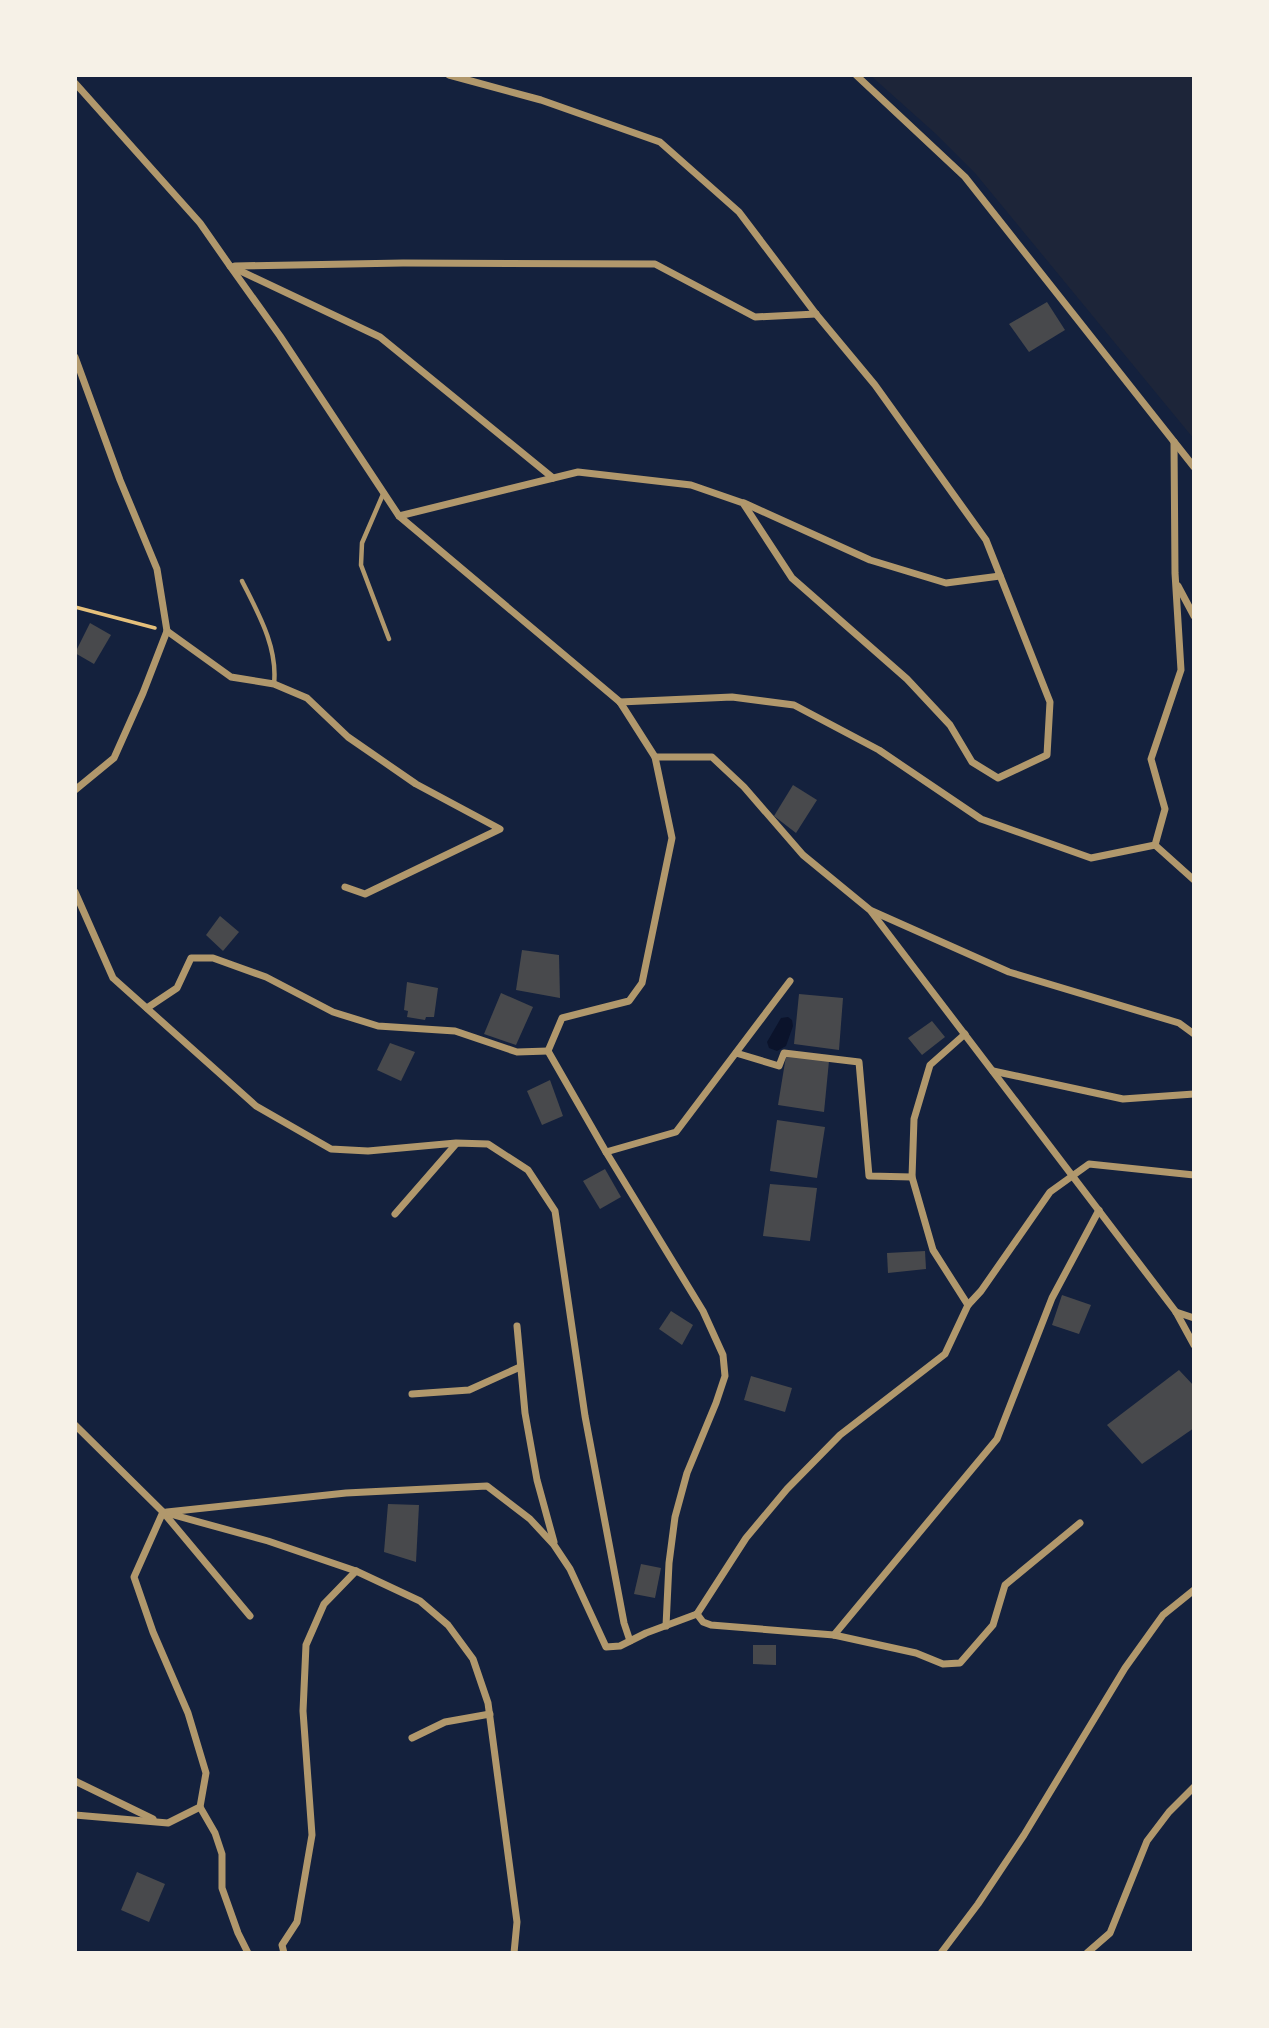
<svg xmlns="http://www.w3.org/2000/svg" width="1269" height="2028" viewBox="0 0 1269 2028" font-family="'Golos Text',sans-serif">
  <rect width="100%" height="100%" fill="#14213d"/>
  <polygon fill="#1d2539" points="870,75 1194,75 1194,439 975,173 936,134"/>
  <polygon fill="#0b132b" points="788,1017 792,1020 793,1026 786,1046 777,1051 769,1048 767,1042 781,1018"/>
  <g fill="#48494c">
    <polygon points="1047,302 1065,330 1029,352 1009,324"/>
    <polygon points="90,623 111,635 94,664 75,653"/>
    <polygon points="793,785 817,800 796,833 774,816"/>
    <polygon points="220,916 239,932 223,951 206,935"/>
    <polygon points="522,950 559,955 560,998 516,990"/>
    <polygon points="407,982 438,988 434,1017 426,1017 425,1020 407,1017 408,1011 404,1010"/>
    <polygon points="501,993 533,1007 516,1045 484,1034"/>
    <polygon points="799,994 843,998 839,1050 794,1044"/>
    <polygon points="932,1021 945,1037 922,1055 908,1038"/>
    <polygon points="390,1043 415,1052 401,1081 377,1070"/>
    <polygon points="786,1056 829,1061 824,1112 778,1105"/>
    <polygon points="550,1080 563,1116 542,1125 527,1091"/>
    <polygon points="777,1120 825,1127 817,1178 770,1171"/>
    <polygon points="605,1169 621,1197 600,1209 583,1181"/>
    <polygon points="770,1184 817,1188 810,1241 763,1236"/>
    <polygon points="925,1251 926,1269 888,1273 887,1253"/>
    <polygon points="1062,1295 1091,1305 1079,1334 1052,1325"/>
    <polygon points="671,1311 693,1325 682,1345 659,1329"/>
    <polygon points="1179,1370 1194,1386 1194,1428 1142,1464 1107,1425"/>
    <polygon points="751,1376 792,1388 785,1412 744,1400"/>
    <polygon points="388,1504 419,1505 416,1562 384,1552"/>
    <polygon points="641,1564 661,1568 655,1598 634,1594"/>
    <polygon points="753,1645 776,1645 776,1665 753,1664"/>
    <polygon points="137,1872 165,1884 149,1922 121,1910"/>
  </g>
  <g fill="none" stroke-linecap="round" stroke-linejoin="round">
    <polyline stroke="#e5c07b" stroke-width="3.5" points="75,607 155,628"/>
    <g stroke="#b1986c" stroke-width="4.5">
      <polyline points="384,492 362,543 361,565 389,639"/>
      <path d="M242,581C258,613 278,647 274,684"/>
    </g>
    <g stroke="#b1986c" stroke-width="7">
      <polyline points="856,75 965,177 1194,467"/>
      <polyline points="75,83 200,223 230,266 380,337 553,478"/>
      <polyline points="230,266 280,336 399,516 620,702 655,757 672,838 642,983 629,1001 562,1018 548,1051 606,1152 703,1311 723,1355 725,1376 716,1403 687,1473 675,1517 669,1563 666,1626"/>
      <polyline points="235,266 403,263 655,264 755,317 816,314"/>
      <polyline points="75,357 120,480 157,569 167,631 143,693 114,758 75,790"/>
      <polyline points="744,503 870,560 946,583 1000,576"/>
      <polyline points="399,516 578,472 691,485 743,503 792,578 907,679 950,725 972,762 998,778 1047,755 1050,702 986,540 875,385 816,314 739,212 660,142 541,100 449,75"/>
      <polyline points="1178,586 1194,616"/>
      <polyline points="167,631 231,677 274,684 307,698 348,737 416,784 500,829 365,894 345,887"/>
      <polyline points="620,702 732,697 794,705 879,750 981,819 1091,858 1155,845 1165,809 1151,759 1181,670 1175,573 1174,442"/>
      <polyline points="655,757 712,757 744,787 803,855 870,910 1176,1312 1194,1345"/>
      <polyline points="1155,845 1194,880"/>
      <polyline points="75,892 113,978 256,1106 331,1149 368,1151 456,1143 488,1144 528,1170 555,1211 585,1416 624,1623 630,1641"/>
      <polyline points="872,911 1009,972 1179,1023 1194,1034"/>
      <polyline points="147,1008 177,988 191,958 213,958 266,977 333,1012 378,1026 455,1031 517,1052 548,1051"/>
      <polyline points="965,1034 930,1065 914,1119 912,1177 933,1250 968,1305"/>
      <polyline points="736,1053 779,1066 784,1053 859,1062 869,1176 912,1177"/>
      <polyline points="993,1071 1123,1099 1194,1094"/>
      <polyline points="606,1152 676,1132 790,981"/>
      <polyline points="395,1214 456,1144"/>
      <polyline points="1176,1312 1194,1318"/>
      <polyline points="517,1326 525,1413 537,1480 554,1542"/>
      <polyline points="412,1394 469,1390 520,1367"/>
      <polyline points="75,1425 163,1512 250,1616"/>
      <polyline points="163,1512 268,1541 356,1571 420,1601 448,1625 473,1659 488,1703 517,1922 514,1953"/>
      <polyline points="167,1512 346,1493 487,1486 530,1519 554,1545 570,1569 606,1647 620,1646 646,1633 697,1614"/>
      <polyline points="697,1614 746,1538 787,1489 840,1435 945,1354 968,1305 981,1291 1050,1192 1089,1164 1194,1175"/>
      <polyline points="697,1614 703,1622 711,1625 834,1635 916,1653 943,1664 960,1663 993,1625 1005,1585 1080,1523"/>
      <polyline points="834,1635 997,1439 1052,1298 1099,1210"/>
      <polyline points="412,1738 445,1722 490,1714"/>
      <polyline points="75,1781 153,1819"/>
      <polyline points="200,1807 215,1833 222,1854 222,1888 238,1933 248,1953"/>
      <polyline points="75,1815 168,1823 200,1807 206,1773 188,1713 153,1632 134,1577 163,1512"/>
      <polyline points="284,1953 282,1945 297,1922 312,1835 303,1711 306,1645 324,1604 356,1571"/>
      <polyline points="941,1953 978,1904 1024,1835 1125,1668 1163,1615 1194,1590"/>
      <polyline points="1087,1953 1110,1933 1147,1841 1169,1812 1194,1787"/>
    </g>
  </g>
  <rect width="1269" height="2028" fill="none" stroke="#f6f1e7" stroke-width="154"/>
</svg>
